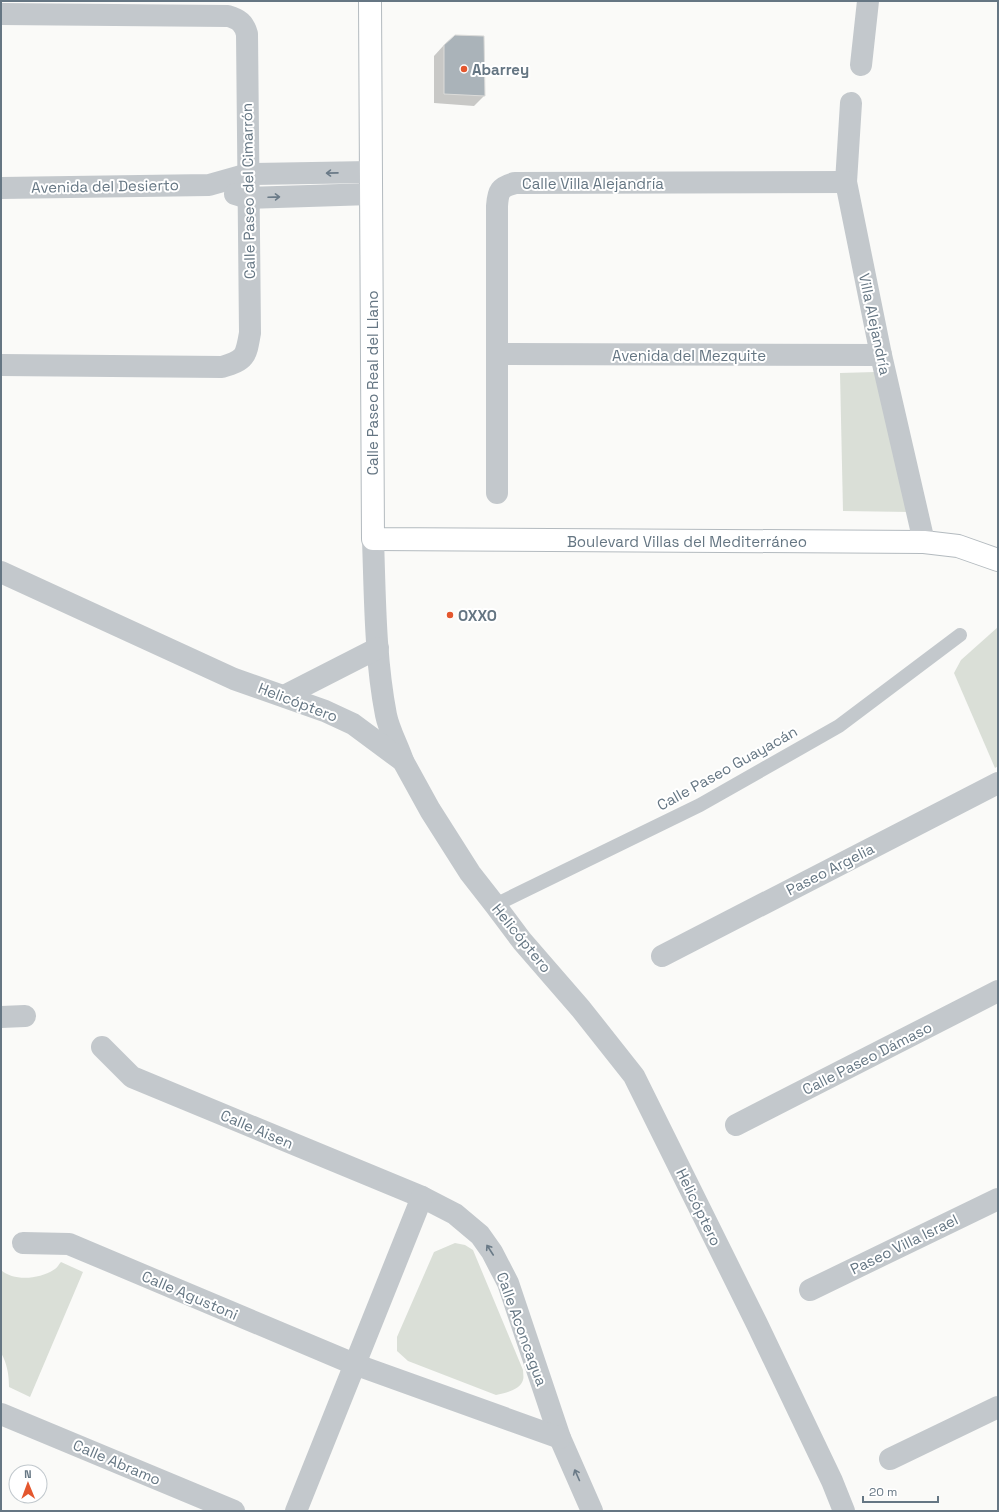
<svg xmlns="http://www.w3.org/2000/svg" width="999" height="1512" viewBox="0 0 999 1512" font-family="'Space Grotesk',sans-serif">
  <rect width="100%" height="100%" fill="#fafaf8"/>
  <g fill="#dadfd7">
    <polygon points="875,372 910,512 843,511 840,373"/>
    <polygon points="998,627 998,766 995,768 954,673 961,660"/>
    <path d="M455,1243L465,1245L473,1250L523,1370C523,1373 524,1377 523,1380C520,1390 505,1393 496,1395L408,1361L397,1351V1337L434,1252Z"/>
    <path d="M61,1262L83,1272L30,1397L9,1387C9,1375 7,1363 1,1353V1270C14,1282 41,1279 55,1269C57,1268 59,1264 61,1262Z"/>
  </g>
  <polygon fill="#0003" points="444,45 484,96 474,106 434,103 434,56"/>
  <polygon fill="#aab3b9" stroke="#dcdcda" points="455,35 484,36 485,96 444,94 444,45"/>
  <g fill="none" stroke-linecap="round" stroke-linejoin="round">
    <defs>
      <polyline id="secondary" points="370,1 373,539 924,542 958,546 998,560"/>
    </defs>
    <use href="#secondary" stroke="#b3babf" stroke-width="24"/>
    <polyline stroke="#c3c8cc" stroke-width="14" points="495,905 700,805 839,726 960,635"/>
    <g stroke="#c3c8cc" stroke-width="22">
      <path d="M1,14L228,16C239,19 244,23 247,34L250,333C246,356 246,360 222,367L1,365"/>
      <polyline points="861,65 868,1"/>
      <polyline points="851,103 846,182 881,355 924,542"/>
      <polyline points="1,188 209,185 248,174 370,172"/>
      <polyline points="235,194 248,198 371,194"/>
      <polyline points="497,354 881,355"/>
      <path d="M497,493V206C498,191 500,187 515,183L846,182"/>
      <path d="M373,539C375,597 375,658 386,715C389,730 398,746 403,761"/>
      <polyline points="1,572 234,679 325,711 353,724 403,761 430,810 470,873 495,905 522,941 581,1009 634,1076 757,1324 832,1481 844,1511"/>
      <polyline points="284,696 378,648"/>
      <polyline points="662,956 998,783"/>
      <polyline points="1,1017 25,1016"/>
      <polyline points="102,1047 132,1077 422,1197 455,1214 480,1235 492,1252 508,1283 560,1438 592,1511"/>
      <polyline points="736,1125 998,991"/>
      <polyline points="23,1243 69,1244 354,1364 560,1438"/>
      <polyline points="810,1290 998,1199"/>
      <polyline points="1,1414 234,1511"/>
      <polyline points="890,1459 998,1407"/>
      <polyline points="296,1511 422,1197"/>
    </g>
    <use href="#secondary" stroke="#fff" stroke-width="22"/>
  </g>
  <defs><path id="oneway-shaft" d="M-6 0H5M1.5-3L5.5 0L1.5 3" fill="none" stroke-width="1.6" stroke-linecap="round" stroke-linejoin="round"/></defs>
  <g stroke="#6a7a87">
    <use href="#oneway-shaft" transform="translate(332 173) rotate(179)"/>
    <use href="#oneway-shaft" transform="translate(274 197) rotate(-2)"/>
    <use href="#oneway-shaft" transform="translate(490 1250) rotate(-123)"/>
    <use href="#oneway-shaft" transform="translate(577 1475) rotate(-114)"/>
  </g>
  <g fill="#e4572e" stroke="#fff" stroke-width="1.5">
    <circle cx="464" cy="69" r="4"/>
    <circle cx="450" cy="615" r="4"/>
  </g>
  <g text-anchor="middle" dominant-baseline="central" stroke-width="4" stroke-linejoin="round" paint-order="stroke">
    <g font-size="15" font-weight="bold" fill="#657683" stroke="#fff" text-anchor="start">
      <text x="472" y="69">Abarrey</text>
      <text x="458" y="615">OXXO</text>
    </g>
    <g font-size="15" fill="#657683" stroke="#fff">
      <text x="593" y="183">Calle Villa Alejandría</text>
      <text transform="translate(105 186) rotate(-1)">Avenida del Desierto</text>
      <text transform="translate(248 191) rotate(-91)">Calle Paseo del Cimarrón</text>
      <text transform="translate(875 324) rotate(78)">Villa Alejandría</text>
      <text x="689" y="355">Avenida del Mezquite</text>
      <text transform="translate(372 383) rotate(-90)">Calle Paseo Real del Llano</text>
      <text x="687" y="541">Boulevard Villas del Mediterráneo</text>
      <text transform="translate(298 702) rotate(21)">Helicóptero</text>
      <text transform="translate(727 768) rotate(-29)">Calle Paseo Guayacán</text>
      <text transform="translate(830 869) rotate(-27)">Paseo Argelia</text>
      <text transform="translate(522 938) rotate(51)">Helicóptero</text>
      <text transform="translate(867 1058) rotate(-27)">Calle Paseo Dámaso</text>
      <text transform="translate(257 1129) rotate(23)">Calle Aisen</text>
      <text transform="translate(699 1207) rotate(64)">Helicóptero</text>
      <text transform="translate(904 1244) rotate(-26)">Paseo Villa Israel</text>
      <text transform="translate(190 1295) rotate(23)">Calle Agustoni</text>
      <text transform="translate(522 1329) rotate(70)">Calle Aconcagua</text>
      <text transform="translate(117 1462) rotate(23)">Calle Abramo</text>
    </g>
  </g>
  <rect width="999" height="1512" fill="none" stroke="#657683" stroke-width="4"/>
  <g transform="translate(28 1484) rotate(359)"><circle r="19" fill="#ffffff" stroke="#c1c8cd"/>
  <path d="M0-3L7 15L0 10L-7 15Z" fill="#e4572e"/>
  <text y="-6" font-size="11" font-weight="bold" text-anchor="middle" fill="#657683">N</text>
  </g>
  <path d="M863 1496v6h75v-6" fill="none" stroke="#657683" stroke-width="2"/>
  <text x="869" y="1496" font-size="12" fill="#657683" stroke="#ffffff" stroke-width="3" paint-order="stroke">20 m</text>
</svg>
